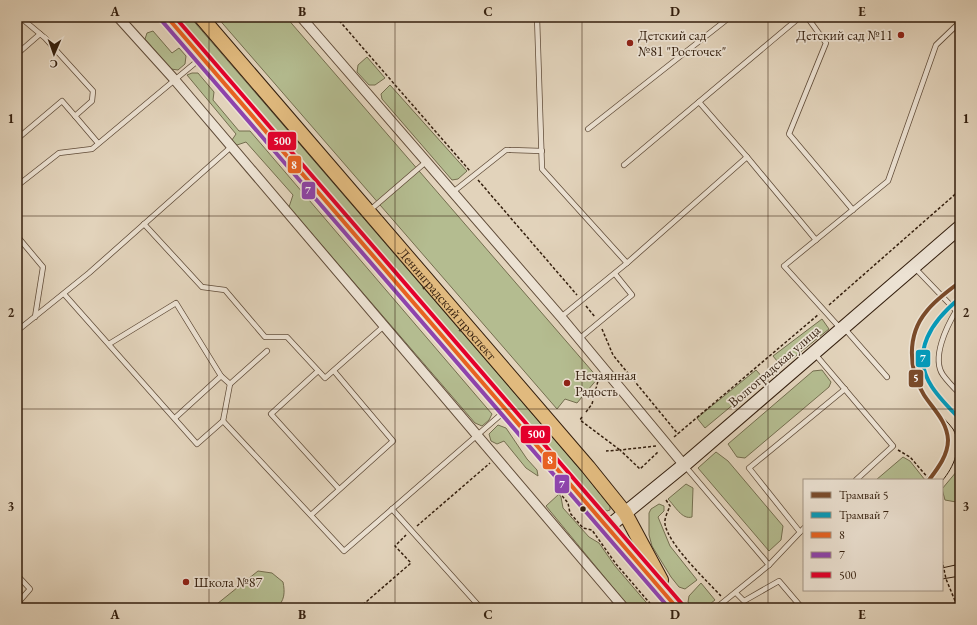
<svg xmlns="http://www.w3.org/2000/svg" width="977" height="625" viewBox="0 0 977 625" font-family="'EB Garamond',serif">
  <rect width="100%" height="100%" fill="#e2d3bb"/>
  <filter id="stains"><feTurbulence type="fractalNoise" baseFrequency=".005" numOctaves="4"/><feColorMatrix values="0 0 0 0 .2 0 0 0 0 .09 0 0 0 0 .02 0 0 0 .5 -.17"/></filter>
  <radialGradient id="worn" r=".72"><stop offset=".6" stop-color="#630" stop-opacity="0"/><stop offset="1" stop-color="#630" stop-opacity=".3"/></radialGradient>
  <g fill="#b4bc90" stroke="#746e4f">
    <polygon points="178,17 190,17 585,475 610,506 610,510 607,511 603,509"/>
    <polygon points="217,17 286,17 598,378 577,403 565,399 557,409"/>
    <polygon points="153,31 172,53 179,48 186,56 185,64 178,70 171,69 145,39 147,33"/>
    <polygon points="367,57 385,78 375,85 369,85 357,72 358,65"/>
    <polygon points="192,73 198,73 214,92 213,100 239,131 250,131 492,414 489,420 482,426 475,423 289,207 293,195 246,142 237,145 232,140 236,134 187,75"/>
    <polygon points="390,85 467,171 458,179 452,180 382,99 381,94"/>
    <polygon points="822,319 829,329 782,367 773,356"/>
    <polygon points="756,370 764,379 705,428 697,418"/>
    <polygon points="822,370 831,382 829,387 745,458 737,457 728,444 813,371"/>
    <polygon points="498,425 506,428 527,459 537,470 538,476 526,468 504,441 497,444 491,441 489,434"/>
    <polygon points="716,452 728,461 783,526 781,540 769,551 698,468"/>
    <polygon points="903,457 910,461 925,480 876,480"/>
    <polygon points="957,471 960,474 960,507 956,502 945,500 942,489"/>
    <path d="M686,484L693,488L692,517C682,520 675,506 668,499Z"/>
    <polygon points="559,494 561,497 563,508 589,537 599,543 615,566 651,608 630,608 546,506"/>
    <polygon points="659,504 664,506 664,511 658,517 670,546 697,580 685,589 679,587 671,577 652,546 649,535 649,513 651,509"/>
    <path d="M258,571L272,573L283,582C285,592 285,601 276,608H212Z"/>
    <polygon points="701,583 715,600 706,607 695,608 688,602 689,596"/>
  </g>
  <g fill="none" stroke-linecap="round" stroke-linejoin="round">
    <polyline stroke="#6e7a70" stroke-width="3" points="959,410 960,411"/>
    <defs>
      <g id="lane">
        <polyline points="20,17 45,38 93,91 92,101 75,116 98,143"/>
        <polyline points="537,17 542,169 627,263 561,317"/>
        <polyline points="807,17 826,43 789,134 853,210"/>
        <polyline points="17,54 40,34"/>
        <polyline points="699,102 747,157"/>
        <polyline points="588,129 730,17"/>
        <polyline points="17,139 62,101 75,116"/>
        <polyline points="511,150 542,151"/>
        <polyline points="624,165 800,17"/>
        <polyline points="17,186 59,153 92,149 201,58"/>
        <polyline points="453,192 506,150 509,150"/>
        <polyline points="369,211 427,161"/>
        <polyline points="144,224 202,287 225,290 265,337 287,337 325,378 384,326"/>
        <polyline points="17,236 43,267 35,317"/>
        <polyline points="627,263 747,157 816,240"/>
        <polyline points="915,268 960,315"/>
        <polyline points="64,294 197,444 223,421 344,551 505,411"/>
        <path d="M956,311C947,326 931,358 943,375C948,382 954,388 960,394"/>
        <polyline points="840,328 784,266 888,181 936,45 960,22"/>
        <polyline points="845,329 887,377"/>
        <polyline points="17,331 89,273 231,147"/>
        <polyline points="579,339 632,295 615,274"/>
        <polyline points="109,344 176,303 221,376 175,418"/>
        <polyline points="815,354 893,446 856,480"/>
        <polyline points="318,371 271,414 339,489"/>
        <polyline points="221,376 230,384"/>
        <polyline points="223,421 230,384 267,351"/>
        <polyline points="685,466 769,565"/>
        <polyline points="392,509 479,606 499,608"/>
        <polyline points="311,515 393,441 334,371"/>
        <polyline points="800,532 749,468 845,389"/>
        <polyline points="17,575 30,589 17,604"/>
        <polyline points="736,593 744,601 779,581 802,608"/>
        <polyline points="716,608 769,565 804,528"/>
      </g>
      <g id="street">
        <polyline points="118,17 174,79 624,608"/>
        <polyline points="301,17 561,317 684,465"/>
      </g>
      <polyline id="secondary" points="608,527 684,465 960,227"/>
      <g id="primary">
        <polyline points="167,17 677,608"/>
        <path id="s1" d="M201,17L588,467L625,513L661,580"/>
      </g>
    </defs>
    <use href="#lane" stroke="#604c39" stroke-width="6"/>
    <use href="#street" stroke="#604c39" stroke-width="11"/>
    <use href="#secondary" stroke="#341f0e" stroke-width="15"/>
    <use href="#primary" stroke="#341f0e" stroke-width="16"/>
    <g stroke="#341f0e" stroke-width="1.5" stroke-dasharray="3 2" stroke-linecap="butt">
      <polyline points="336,17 470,171"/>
      <polyline points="478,180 577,295"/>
      <polyline points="829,305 960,190"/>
      <polyline points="586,306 595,317"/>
      <polyline points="602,329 613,355 678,434"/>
      <polyline points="586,412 592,404 599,377"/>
      <polyline points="582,417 580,420 620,450 606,451"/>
      <polyline points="674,437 819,314"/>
      <polyline points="656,446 620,450 640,469 659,451"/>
      <polyline points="898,450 910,457 930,480"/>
      <polyline points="559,492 568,503 570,513 583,528 592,530 616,564 654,608"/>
      <path d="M666,500L670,506C668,511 664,519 665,524C668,544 706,580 721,596"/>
      <polyline points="417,526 490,463"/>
      <polyline points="942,560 946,579 958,608"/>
      <polyline points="359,608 411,563 395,546 406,535"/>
    </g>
    <use href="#lane" stroke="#ece2d3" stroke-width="4.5"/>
    <use href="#street" stroke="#ece2d3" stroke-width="9"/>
    <use href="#secondary" stroke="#ece2d3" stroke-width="13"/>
    <use href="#primary" stroke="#e1ba7e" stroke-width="14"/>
    <g stroke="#341f0e" stroke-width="1">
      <path d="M936,410C941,416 948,422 953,429C963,446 954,467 942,481"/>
      <polyline points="942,568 960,564"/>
      <polyline points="942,579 960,576"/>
    </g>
    <defs>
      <polyline id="bus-1" points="167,17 677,608"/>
      <polyline id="bus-2" points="162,21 669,608"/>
      <polyline id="bus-3" points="175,17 682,604"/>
    </defs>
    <use href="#bus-1" stroke="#ece2d3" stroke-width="7"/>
    <use href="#bus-2" stroke="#ece2d3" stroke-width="7"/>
    <use href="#bus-3" stroke="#ece2d3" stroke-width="7"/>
    <use href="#bus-1" stroke="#e86221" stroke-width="4"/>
    <use href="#bus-2" stroke="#8e44ad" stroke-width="4"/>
    <use href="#bus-3" stroke="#e4002b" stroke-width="4"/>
    <defs>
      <path id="tram-1" d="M929,480C938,468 948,455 948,440C947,421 933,409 924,395C908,370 907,335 926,312C935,300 948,291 960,282"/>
      <path id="tram-2" d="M960,298C933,320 909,352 932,387C940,399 950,409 960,419"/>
    </defs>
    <use href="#tram-1" stroke="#ece2d3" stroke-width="7"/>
    <use href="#tram-2" stroke="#ece2d3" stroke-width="7"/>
    <use href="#tram-1" stroke="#7a4b2a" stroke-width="4"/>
    <use href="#tram-2" stroke="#059bbb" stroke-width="4"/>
  </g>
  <path fill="none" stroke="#341f0e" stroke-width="1" stroke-opacity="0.55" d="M209,17V608M395,17V608M582,17V608M768,17V608M17,216H960M17,409H960"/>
  <g fill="#8f2418" stroke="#ece2d3" stroke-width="1.5">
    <circle cx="901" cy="35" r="4"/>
    <circle cx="630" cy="43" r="4"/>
    <circle cx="567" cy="383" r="4"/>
    <circle cx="186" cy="582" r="4"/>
  </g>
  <circle fill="#341f0e" stroke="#ece2d3" stroke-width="1.5" cx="583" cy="509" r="3.5"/>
  <g text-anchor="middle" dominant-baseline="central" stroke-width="3.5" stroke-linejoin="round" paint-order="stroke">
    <g font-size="14" fill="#341f0e" stroke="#ece2d3" text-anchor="start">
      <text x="638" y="35">Детский сад<tspan x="638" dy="16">№81 "Росточек"</tspan></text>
      <text x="893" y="35" text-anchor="end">Детский сад №11</text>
      <text x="575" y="375">Нечаянная<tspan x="575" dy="16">Радость</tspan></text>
      <text x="194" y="582">Школа №87</text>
    </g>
    <g font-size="14" fill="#341f0e" stroke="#ece2d3">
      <text stroke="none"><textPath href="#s1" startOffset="378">Ленинградский проспект</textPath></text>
      <text transform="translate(774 366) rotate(-41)">Волгоградская улица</text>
    </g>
  </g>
  <g stroke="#ece2d3" stroke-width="1.5">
    <rect x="267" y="131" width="30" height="20" rx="4" fill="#e4002b"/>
    <rect x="287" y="155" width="15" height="19" rx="4" fill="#e86221"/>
    <rect x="301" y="181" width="15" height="19" rx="4" fill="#8e44ad"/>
    <rect x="915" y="349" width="16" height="19" rx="4" fill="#059bbb"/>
    <rect x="908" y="369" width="16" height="19" rx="4" fill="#7a4b2a"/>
    <rect x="520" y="425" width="31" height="19" rx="4" fill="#e4002b"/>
    <rect x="542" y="451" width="15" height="19" rx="4" fill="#e86221"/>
    <rect x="554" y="474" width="16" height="20" rx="4" fill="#8e44ad"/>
  </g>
  <g font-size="11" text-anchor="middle" font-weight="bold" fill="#fff">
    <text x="282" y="145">500</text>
    <text x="294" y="169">8</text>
    <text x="308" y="194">7</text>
    <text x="923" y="362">7</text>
    <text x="916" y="382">5</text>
    <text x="536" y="438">500</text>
    <text x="550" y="464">8</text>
    <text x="562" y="488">7</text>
  </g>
  <rect width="977" height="625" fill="none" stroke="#e2d3bb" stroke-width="44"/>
  <rect x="803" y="479" width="140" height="112" fill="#ece2d3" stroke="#a29484"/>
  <rect x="811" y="492" width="20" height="6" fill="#7a4b2a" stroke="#a29484"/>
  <text x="839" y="499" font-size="12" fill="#341f0e">Трамвай 5</text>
  <rect x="811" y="512" width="20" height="6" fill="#059bbb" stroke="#a29484"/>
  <text x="839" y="519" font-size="12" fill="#341f0e">Трамвай 7</text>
  <rect x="811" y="532" width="20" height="6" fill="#e86221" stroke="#a29484"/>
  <text x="839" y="539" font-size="12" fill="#341f0e">8</text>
  <rect x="811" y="552" width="20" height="6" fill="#8e44ad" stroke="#a29484"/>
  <text x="839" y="559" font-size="12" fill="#341f0e">7</text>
  <rect x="811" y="572" width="20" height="6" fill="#e4002b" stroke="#a29484"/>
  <text x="839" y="579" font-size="12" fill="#341f0e">500</text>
  <g transform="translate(54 54) rotate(182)" stroke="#ece2d3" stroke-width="3" paint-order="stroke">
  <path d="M0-3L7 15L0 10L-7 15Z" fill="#341f0e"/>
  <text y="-6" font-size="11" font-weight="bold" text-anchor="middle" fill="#341f0e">С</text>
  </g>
  <rect x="22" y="22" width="933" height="581" fill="none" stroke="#341f0e" stroke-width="1.5"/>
  <g font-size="13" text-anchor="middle" font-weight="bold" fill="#341f0e">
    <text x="115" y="16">A</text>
    <text x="302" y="16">B</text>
    <text x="488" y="16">C</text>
    <text x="675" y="16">D</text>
    <text x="862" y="16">E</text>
    <text x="11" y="123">1</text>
    <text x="966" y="123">1</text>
    <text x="11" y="317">2</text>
    <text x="966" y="317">2</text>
    <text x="11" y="511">3</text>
    <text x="966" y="511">3</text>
    <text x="115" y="619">A</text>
    <text x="302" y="619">B</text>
    <text x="488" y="619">C</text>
    <text x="675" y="619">D</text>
    <text x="862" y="619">E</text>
  </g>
  <rect width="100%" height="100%" filter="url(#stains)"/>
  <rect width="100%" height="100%" fill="url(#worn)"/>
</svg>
